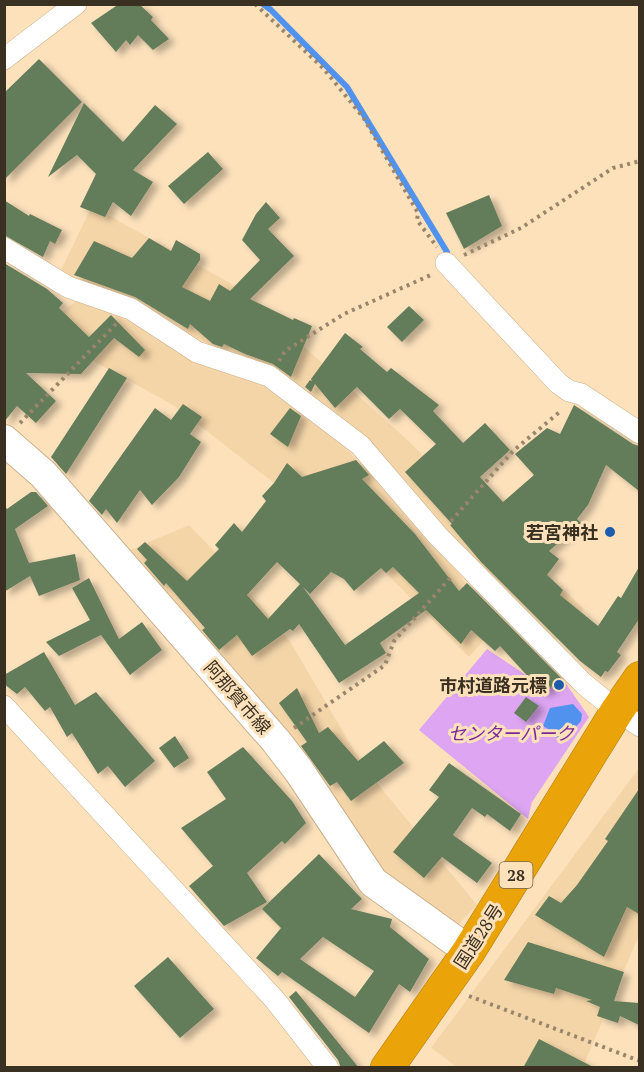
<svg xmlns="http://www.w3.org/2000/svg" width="644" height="1072" viewBox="0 0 644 1072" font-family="'PT Serif','Noto Sans JP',serif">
  <defs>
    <filter id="shadow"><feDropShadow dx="6" dy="4" stdDeviation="3" flood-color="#0004"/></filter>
  </defs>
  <rect width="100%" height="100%" fill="#fce1bb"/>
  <g fill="#f4d5a8">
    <polygon points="92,206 239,288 403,436 584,609 554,643 281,379 60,272"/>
    <polygon points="80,298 300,402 420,524 457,571 496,626 469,657 371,558 173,405 39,331"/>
    <polygon points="189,525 216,553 291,643 363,766 477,905 455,928 383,875 126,552"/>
    <polygon points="639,768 639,935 585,1062 595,1067 457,1067 431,1048"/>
  </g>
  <polygon fill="#dda5f2" points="487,649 548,690 562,678 589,717 532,802 528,819 419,730"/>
  <polygon fill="#5092ed" points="573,704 582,714 581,721 563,741 554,736 555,733 543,726 550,708"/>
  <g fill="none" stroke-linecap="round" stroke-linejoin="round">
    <polyline stroke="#5092ed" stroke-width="6" points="263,4 271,10 347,87 447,252"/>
  </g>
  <g fill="#647c5a" fill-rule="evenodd" filter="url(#shadow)">
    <polygon points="119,4 139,4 153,17 151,20 169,39 153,50 138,35 130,45 126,40 116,52 91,23"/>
    <polygon points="39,59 82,102 4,180 4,93"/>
    <polygon points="84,103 123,142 155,105 177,124 133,170 153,182 131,216 113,202 105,217 80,207 96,174 77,155 48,177"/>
    <polygon points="208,152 223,169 184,204 168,186"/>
    <polygon points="489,195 502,226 464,249 446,213"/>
    <polygon points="4,200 29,216 30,214 62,230 55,244 50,241 43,257 4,235"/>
    <polygon points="266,202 280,218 268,229 294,256 250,299 293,320 294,318 312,326 291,377 273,364 245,354 224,344 222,347 213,344 190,324 188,329 135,297 74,275 94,241 132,258 149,238 171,251 176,240 200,254 200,260 182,287 210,301 219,284 230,291 260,260 242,240 256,214"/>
    <polygon points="4,263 47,289 63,303 59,308 89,337 111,315 145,350 139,357 114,338 81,374 26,373 56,401 36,423 17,406 4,422"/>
    <polygon points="409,306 424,320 402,342 387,327"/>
    <polygon points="345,333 363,347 360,349 387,372 391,368 439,405 433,411 463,443 485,423 510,450 480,477 503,502 534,475 515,454 547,428 560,434 574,405 633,444 639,446 639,491 606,465 588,505 577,519 581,523 549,551 559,559 547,575 563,590 560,595 598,626 618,596 621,598 639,567 639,619 617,652 621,655 608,672 605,671 601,677 580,661 481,562 450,525 452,524 405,472 436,444 400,409 389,419 357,387 335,408 315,384 311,392 305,387 310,380 312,381 311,379"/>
    <polygon points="109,368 127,378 66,474 51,457"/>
    <polygon points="183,404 202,417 190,434 201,442 179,477 152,505 140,490 117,523 106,509 102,515 89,501 155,408 171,420"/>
    <polygon points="290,408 301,416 288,447 270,434"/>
    <path d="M356,460L369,475L362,479L415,534L459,591L467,583L561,678L544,694L500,646L495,651L471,630L461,644L426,610L380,643L386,653L339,683L299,624L293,631L290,629L252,656L237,635L219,650L202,630L205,628L166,583L164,586L144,563L147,560L137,549L145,542L187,581L219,549L215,545L234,523L242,532L266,501L262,496L274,483L287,463L302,477ZM277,562L300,584L268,619L247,595ZM393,567L419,593L345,645L303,587L310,594L331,572L344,579L354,591L381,568L386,573Z"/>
    <polygon points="31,492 36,492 48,506 15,529 29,563 75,554 80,580 39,596 30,576 4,592 4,505 7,509"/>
    <polygon points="89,578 119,639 142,622 162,650 130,675 101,635 59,656 46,642 90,620 72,588"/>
    <polygon points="44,652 75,705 96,692 155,761 125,787 108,766 98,774 72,733 67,737 50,707 45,711 25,687 17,694 4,684 4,675"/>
    <polygon points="297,688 319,733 328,727 358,761 384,741 404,763 351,801 337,782 330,786 301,746 307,742 279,703"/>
    <polygon points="526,697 539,706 526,722 514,713"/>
    <polygon points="175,736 189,758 174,768 159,748"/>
    <polygon points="243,747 292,801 306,823 285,844 282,841 247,873 267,902 224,926 189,886 213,866 181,828 226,799 207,772"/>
    <polygon points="449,763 521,814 510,831 487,814 485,817 472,808 453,835 492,863 477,883 442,857 424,878 393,852 439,797 429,790"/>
    <polygon points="639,789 639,914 627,907 604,957 535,915 549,896 561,903 577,885 608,841 605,839"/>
    <path d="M319,854L362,899L351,909L392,919L390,927L429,959L410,992L399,984L369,1033L282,972L278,976L256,958L281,928L262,909ZM323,937L374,971L355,997L300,959Z"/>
    <polygon points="528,942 624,972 614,1001 639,1003 639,1025 620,1016 618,1023 597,1016 600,1007 586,1001 592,1000 556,988 554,994 504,980"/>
    <polygon points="168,957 214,1009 180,1038 134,986"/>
    <polygon points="296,991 359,1068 341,1068 338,1060 289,997"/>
    <polygon points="539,1039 595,1068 523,1068"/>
  </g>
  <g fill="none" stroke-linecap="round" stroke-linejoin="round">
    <defs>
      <g id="street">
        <polyline points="4,59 76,4"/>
        <polyline points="4,248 68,287 131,309 197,352 269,376 360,445 438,536 584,684 617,711 640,726"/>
        <polyline points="446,263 558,383 569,391 581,394 640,433"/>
        <polyline points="4,706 275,1000 328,1068"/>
      </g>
      <polyline id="secondary" points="4,440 43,474 276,741 299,771 373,882 469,951"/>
      <polyline id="highway" points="387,1068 469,951 617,711 640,678"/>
    </defs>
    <use href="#street" stroke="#cab08b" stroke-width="22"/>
    <use href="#secondary" stroke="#cab08b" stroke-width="32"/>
    <use href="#highway" stroke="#ac7b11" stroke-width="34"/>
    <g stroke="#99866c" stroke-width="4" stroke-dasharray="3 4.5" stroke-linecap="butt">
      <polyline points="255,4 323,68 363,117 418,213 417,220 437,247"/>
      <polyline points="464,255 521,228 613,168 640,161"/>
      <polyline points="279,361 285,351 344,314 433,274"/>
      <polyline points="20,423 117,323"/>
      <polyline points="451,521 513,451 562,410"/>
      <polyline points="294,728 385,665 394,641 452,576"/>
      <polyline points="469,996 640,1061"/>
    </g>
    <use href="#street" stroke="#fff" stroke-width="21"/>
    <use href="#secondary" stroke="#fff" stroke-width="30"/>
    <use href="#highway" stroke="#eaa309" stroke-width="33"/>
  </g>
  <g fill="#1d5cad" stroke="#fce1bb" stroke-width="2">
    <circle cx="610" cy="532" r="6"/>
    <circle cx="559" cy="685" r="6"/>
  </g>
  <g text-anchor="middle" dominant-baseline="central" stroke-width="6" stroke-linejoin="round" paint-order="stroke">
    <rect fill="#fce1bb" stroke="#74654f" stroke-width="1.5" x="499.5" y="862" width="33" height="26" rx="4.5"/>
    <g font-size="16" font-weight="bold" fill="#3a3021">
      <text x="516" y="875">28</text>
    </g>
    <g font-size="18" font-weight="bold" fill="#3a3021" stroke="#fce1bb" text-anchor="end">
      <text x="598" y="532">若宮神社</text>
      <text x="547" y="685">市村道路元標</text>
    </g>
    <g font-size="18" fill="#3a3021" stroke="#fce1bb">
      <text transform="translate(238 697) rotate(49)">阿那賀市線</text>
      <text transform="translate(478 936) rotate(-57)">国道28号</text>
    </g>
    <g font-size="18" font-style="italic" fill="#7d2898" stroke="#fce1bb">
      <text x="511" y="733">センターパーク</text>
    </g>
  </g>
  <rect width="644" height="1072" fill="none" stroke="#3a3021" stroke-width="12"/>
</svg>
